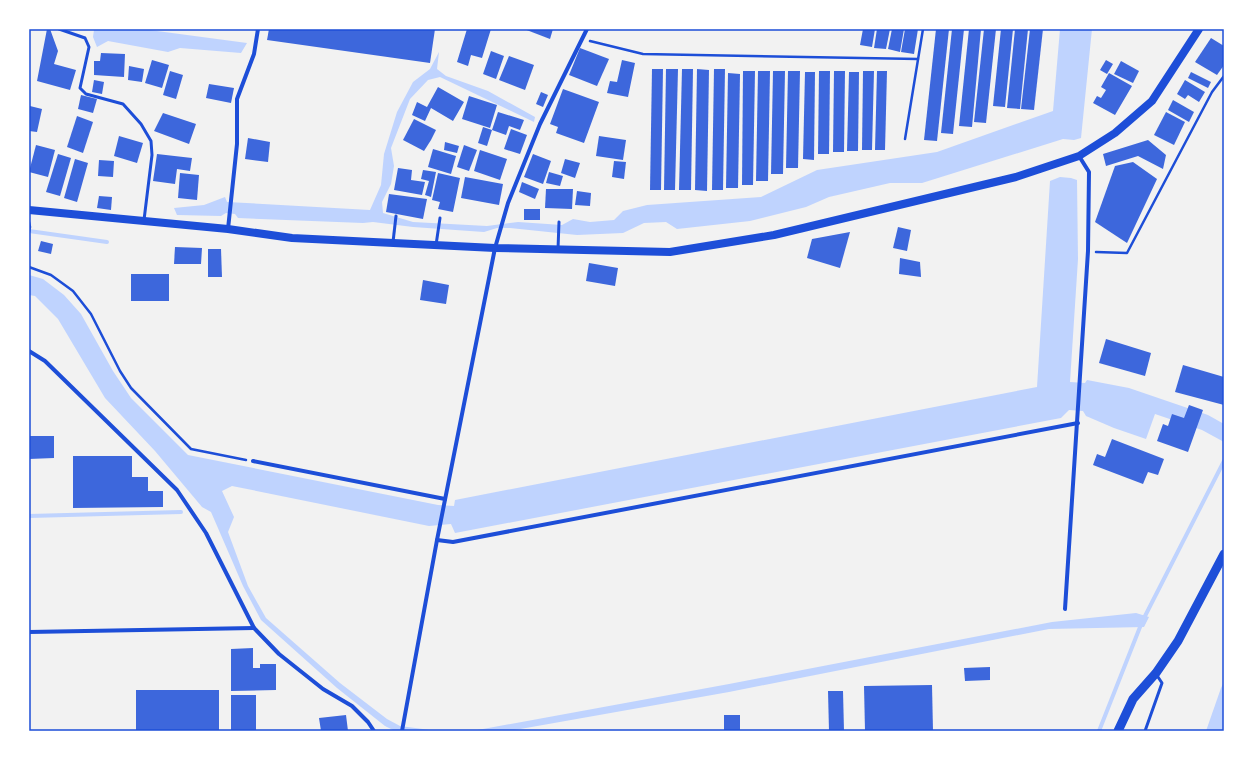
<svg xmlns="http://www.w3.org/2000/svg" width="1253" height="760" viewBox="0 0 1253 760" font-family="Figtree,sans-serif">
  <rect width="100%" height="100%" fill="#f2f2f2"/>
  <g fill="#bfd3fe">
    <polygon points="96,29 142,29 247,43 241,53 180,48 168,52 108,41 97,47 93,37 94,30"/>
    <polygon points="1060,29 1092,29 1081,138 1074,140 1063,139 922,183 890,183 829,197 806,207 750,221 677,229 666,222 644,223 623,233 577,235 510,228 497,228 484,232 413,227 373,222 363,223 238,218 235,214 226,213 221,216 177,215 174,208 204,205 225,197 227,202 370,210 381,185 384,154 397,112 413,82 430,69 439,52 437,69 446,76 488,91 535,117 534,122 440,77 428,80 410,99 391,148 394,166 391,184 382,202 383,213 413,222 487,226 518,222 562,225 573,219 590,222 614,220 623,211 647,205 761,197 817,170 937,152 1053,111"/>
    <polygon points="1060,177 1071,178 1077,180 1078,259 1070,382 1085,383 1087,380 1129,388 1208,415 1224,424 1224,442 1202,430 1155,414 1146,439 1114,428 1086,416 1083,411 1069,410 1061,418 455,533 451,524 429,526 232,486 222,491 234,517 228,532 248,586 266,618 340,683 387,719 400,726 438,731 395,731 385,726 337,688 261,620 243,586 211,512 202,507 155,451 105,398 58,319 35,296 29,295 29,275 43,279 64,295 81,314 113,371 131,398 188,455 438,505 454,506 455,500 1037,387 1050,181"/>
    <polygon points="1136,613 1149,617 1144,627 1049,629 729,692 509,731 472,731 729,684 1052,622"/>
    <polygon points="1224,682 1224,731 1206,731 1221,688"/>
  </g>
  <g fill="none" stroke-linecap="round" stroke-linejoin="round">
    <g stroke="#bfd3fe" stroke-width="4">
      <polyline points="29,231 107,242"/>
      <polyline points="29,516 181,512"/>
      <polyline points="1143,620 1224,461"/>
      <polyline points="1099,731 1142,622"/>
    </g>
  </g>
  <g fill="#3d67dc">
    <polygon points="47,29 50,29 58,51 54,64 76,70 70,90 37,81"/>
    <polygon points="269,29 435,29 430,63 267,40"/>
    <polygon points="467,29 491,29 482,58 471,55 468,66 457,62"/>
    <polygon points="524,29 553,29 550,39"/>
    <polygon points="863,29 875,29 872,47 860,45"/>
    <polygon points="877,29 890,29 886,49 874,48"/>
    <polygon points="892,29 904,29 900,52 888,49"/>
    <polygon points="905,29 918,29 914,54 901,52"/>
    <polygon points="936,29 949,29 937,141 924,140"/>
    <polygon points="952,29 964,29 953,134 941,133"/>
    <polygon points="969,29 981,29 972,127 959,126"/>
    <polygon points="984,29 996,29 986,123 974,122"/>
    <polygon points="1001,29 1013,29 1005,107 993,106"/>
    <polygon points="1015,29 1028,29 1020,109 1007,108"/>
    <polygon points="1030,29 1043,29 1034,110 1021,109"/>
    <polygon points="1211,38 1224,46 1224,65 1217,75 1195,62"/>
    <polygon points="580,48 609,59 597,86 569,75"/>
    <polygon points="491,51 504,56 496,79 483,74"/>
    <polygon points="101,53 125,54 124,77 94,75 94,61 100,61"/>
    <polygon points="509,56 534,65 525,90 499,80"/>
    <polygon points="152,60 169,65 162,88 145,83"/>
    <polygon points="622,60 635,63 628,97 607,93 610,81 617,82"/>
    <polygon points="1106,60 1113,64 1107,74 1100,70"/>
    <polygon points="1121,61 1139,71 1133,83 1114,74"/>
    <polygon points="129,66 144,69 142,82 128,80"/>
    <polygon points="652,69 663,69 661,190 650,190"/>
    <polygon points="666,69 678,69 675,190 664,190"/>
    <polygon points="682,69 693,69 691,190 679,190"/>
    <polygon points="697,69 709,70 707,191 695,190"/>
    <polygon points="714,69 725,69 723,190 712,190"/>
    <polygon points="170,71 183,75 176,99 163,95"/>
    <polygon points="743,71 755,71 753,185 742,185"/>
    <polygon points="758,71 770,71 768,181 756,181"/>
    <polygon points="773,71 785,71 783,174 771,174"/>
    <polygon points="788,71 800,71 798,168 786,168"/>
    <polygon points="819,71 830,71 829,154 818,154"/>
    <polygon points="834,71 845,71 844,152 833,152"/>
    <polygon points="863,71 874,71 872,150 862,150"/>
    <polygon points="877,71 887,71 885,150 875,150"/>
    <polygon points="805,72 815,72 814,160 803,159"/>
    <polygon points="849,72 859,72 858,151 847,151"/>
    <polygon points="1191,72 1211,82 1208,88 1188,78"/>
    <polygon points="728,73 740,74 738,188 726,188"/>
    <polygon points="1109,73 1132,86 1115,115 1093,103 1097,96 1101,98 1106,90 1101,87"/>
    <polygon points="94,80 104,82 102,94 92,92"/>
    <polygon points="1185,80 1205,92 1199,102 1188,95 1185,99 1177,94"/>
    <polygon points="209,84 234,88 231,103 206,98"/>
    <polygon points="438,87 464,102 453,121 431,108 425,121 412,115 417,102 427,107"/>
    <polygon points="563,89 599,102 584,143 556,133 558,127 550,124"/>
    <polygon points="541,92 548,95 543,107 536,104"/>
    <polygon points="81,95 97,99 93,113 78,109"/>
    <polygon points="469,96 497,105 490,128 462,119"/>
    <polygon points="1173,100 1194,112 1189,122 1168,110"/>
    <polygon points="30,106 42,109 37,132 29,131"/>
    <polygon points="498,112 524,120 520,130 509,126 506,135 492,130 487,146 478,143 483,127 492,130"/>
    <polygon points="1166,112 1185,122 1174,145 1154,135"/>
    <polygon points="163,113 196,124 189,144 154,131"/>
    <polygon points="77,116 93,122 83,153 67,147"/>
    <polygon points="414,119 436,130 431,140 424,151 403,140"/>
    <polygon points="511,129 527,135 520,154 504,149"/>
    <polygon points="119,136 143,143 137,163 114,156"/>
    <polygon points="599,136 626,140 623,160 596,156"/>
    <polygon points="248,138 270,142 268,162 245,159"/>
    <polygon points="1148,140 1166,155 1163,169 1138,156 1106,166 1103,154"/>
    <polygon points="445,142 459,146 457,153 444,150"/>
    <polygon points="36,145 55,150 48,177 29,172"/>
    <polygon points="464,145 477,150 469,171 457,167"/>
    <polygon points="433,149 456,156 451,174 428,167"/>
    <polygon points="480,150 507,159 500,180 474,171"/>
    <polygon points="58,154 71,158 60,196 46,192"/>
    <polygon points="157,154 192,158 190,171 177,169 175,184 153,181"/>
    <polygon points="533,154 551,161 543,184 524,177"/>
    <polygon points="75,159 88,163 77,202 64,198"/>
    <polygon points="565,159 580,163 575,178 561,173"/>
    <polygon points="99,160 114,161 113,177 98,176"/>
    <polygon points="614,161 626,162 624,179 612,177"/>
    <polygon points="1133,162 1157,179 1127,243 1095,222 1115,166"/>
    <polygon points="398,168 412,170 411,180 425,182 422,195 394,190"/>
    <polygon points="423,170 436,172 431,197 425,195 429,181 421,179"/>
    <polygon points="549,172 563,176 560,186 546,183"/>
    <polygon points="180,173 199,175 197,200 178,198"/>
    <polygon points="438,173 460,178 453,212 438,209 440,202 432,200"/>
    <polygon points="465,177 503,184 499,205 461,198"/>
    <polygon points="522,182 539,189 535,199 519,192"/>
    <polygon points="546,189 573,189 572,209 545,208"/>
    <polygon points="577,191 591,193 590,206 575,205"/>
    <polygon points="389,194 427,199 423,219 386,212"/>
    <polygon points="99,196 112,197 111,210 97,208"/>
    <rect x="524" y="209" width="16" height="11"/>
    <polygon points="898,227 911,230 907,251 893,248"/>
    <polygon points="850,232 840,268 807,258 812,239"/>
    <polygon points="41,241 53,244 51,254 38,251"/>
    <polygon points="175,247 202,248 201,264 174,264"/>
    <polygon points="208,249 221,249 222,277 208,277"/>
    <polygon points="900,258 920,262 921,277 899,274"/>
    <polygon points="589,263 618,268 615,286 586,281"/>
    <rect x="131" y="274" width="38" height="27"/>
    <polygon points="423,280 449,285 446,304 420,300"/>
    <polygon points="1106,339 1151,353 1145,376 1099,363"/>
    <polygon points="1183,365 1224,377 1224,405 1175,392"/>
    <polygon points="1189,405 1203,410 1188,452 1157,441 1163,424 1168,426 1172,414 1184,418"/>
    <polygon points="29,436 54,436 54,458 29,459"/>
    <polygon points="1112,439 1164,459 1158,475 1148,472 1143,484 1093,465 1097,454 1105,457"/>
    <polygon points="73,456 132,456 132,477 148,477 148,491 163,491 163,507 73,508"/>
    <polygon points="253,648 253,668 260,668 260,664 276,664 276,690 231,691 231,649"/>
    <polygon points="990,667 990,680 965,681 964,668"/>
    <polygon points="932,685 933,731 865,731 864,686"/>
    <rect x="136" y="690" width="83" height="41"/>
    <polygon points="828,691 843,691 844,731 829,731"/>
    <rect x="231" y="695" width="25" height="36"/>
    <polygon points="346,715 348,731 321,731 319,718"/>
    <rect x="724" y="715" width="16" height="16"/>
  </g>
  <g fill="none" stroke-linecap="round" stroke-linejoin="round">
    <g stroke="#1d4ed8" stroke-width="2.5">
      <polyline points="590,41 643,54 918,59"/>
      <polyline points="905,139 923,29"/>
      <polyline points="29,222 30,227 29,232"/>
      <polyline points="1096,252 1127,253 1212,92 1224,76"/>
      <polyline points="29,267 51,275 73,291 91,314 120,371 131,388 191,449 246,460"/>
    </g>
    <g stroke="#1d4ed8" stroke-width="3">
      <polyline points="59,29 85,38 89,47 80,88 86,94 123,104 141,124 151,141 152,155 144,220"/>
      <polyline points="393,242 396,216"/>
      <polyline points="436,245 440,218"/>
      <polyline points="558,249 559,222"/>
      <polyline points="1145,731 1162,683 1156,674"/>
    </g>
    <g stroke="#1d4ed8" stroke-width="4">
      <polyline points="228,229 237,144 237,99 254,54 258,29"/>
      <polyline points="29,351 45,361 177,490 206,533 254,628 279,654 323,689 352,706 368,722 374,731"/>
      <polyline points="253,461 445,499"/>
      <polyline points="437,540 453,542 1078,423"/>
      <polyline points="1065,609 1088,251 1089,172 1079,156"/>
      <polyline points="29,632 254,628"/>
      <polyline points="402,731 437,540 495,248 508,203 540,124 587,29"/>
    </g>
    <polyline stroke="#1d4ed8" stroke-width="8" points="29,210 228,229 292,238 495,248 670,252 774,235 1016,177 1079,156 1115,133 1152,101 1199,29"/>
    <polyline stroke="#1d4ed8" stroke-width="9" points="1118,731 1133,699 1156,673 1178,641 1224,554"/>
  </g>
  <rect width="1253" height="760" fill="none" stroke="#ffffff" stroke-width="60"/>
  <rect x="30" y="30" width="1193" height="700" fill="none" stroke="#1d4ed8" stroke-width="1.5"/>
</svg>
